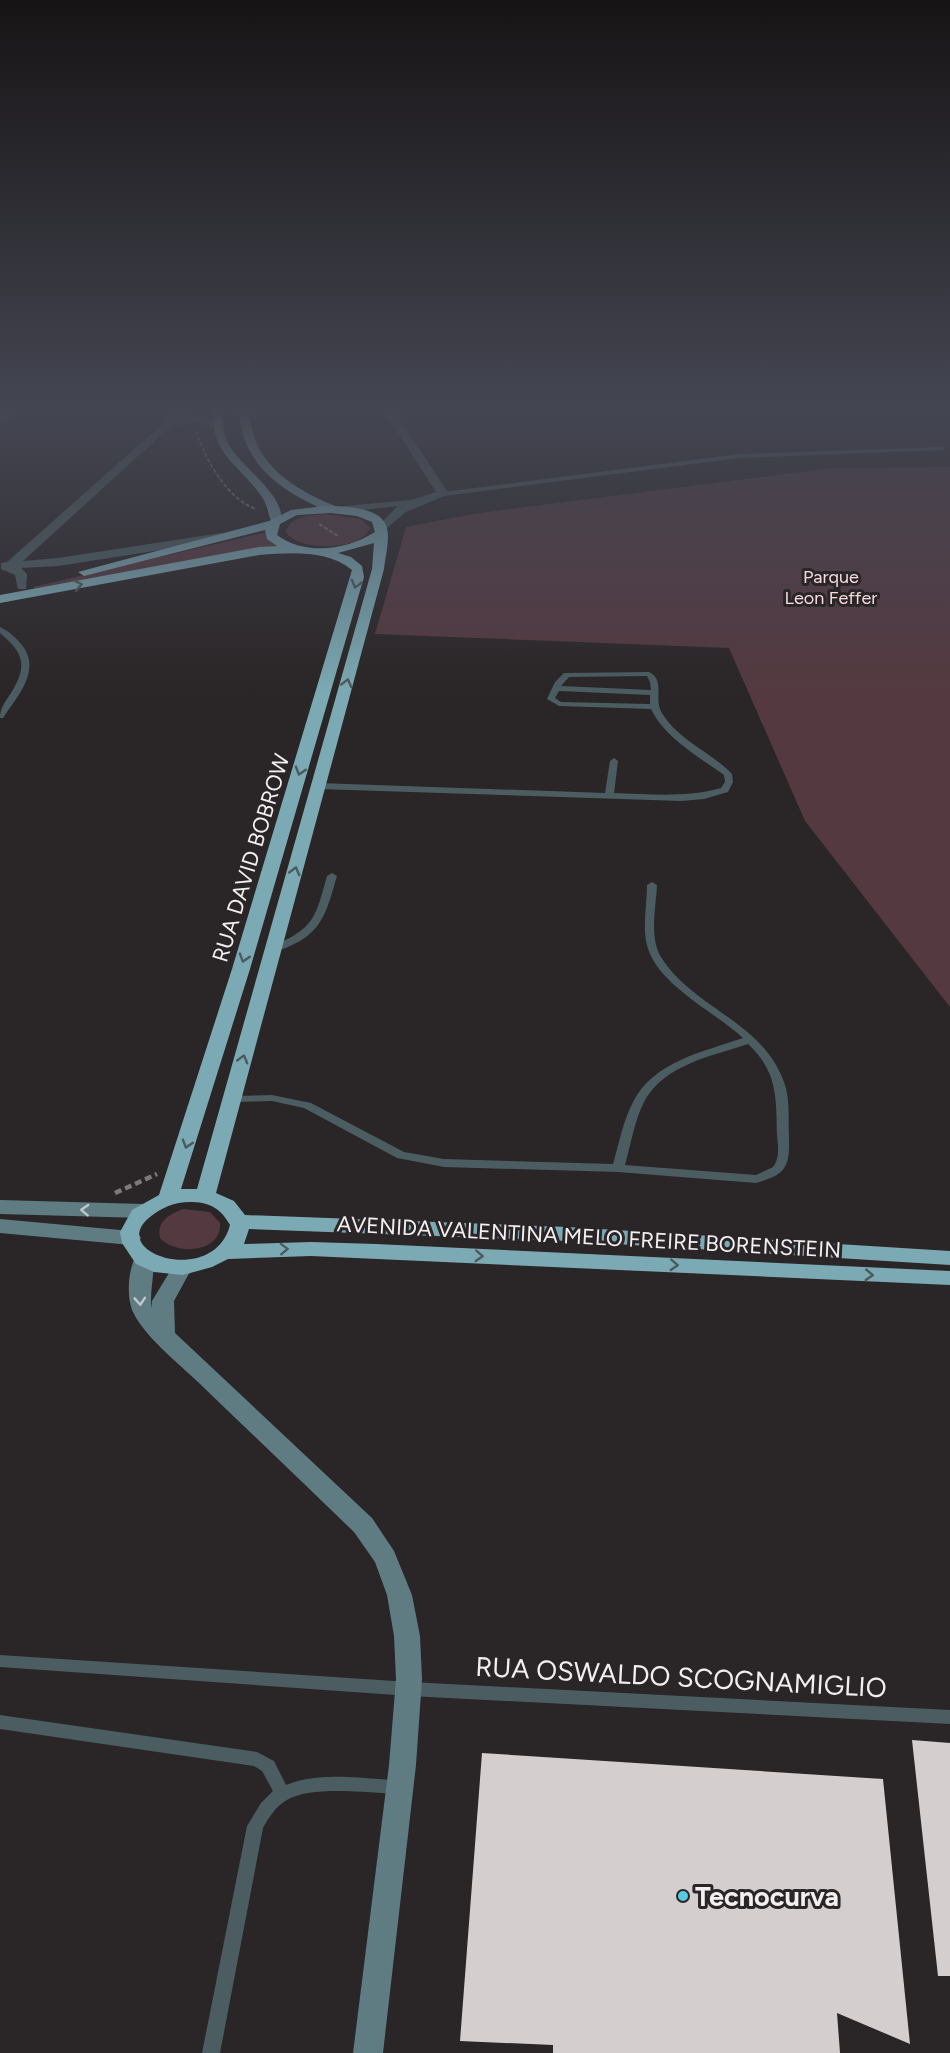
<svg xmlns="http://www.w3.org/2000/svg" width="950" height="2053" viewBox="0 0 950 2053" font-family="Figtree,sans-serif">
  <rect width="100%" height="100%" fill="#2a2526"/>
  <g fill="#543940">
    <polygon points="950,467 950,1007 805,821 729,648 375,634 406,527 479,513 832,468"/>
    <path d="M325,514L361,519L370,528C362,551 298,552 286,532C289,516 312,515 325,514Z"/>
    <polygon points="267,532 278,545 35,590 33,587"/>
    <path d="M183,1209L210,1212L220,1223C222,1253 176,1256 160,1238C156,1222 169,1214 183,1209Z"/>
  </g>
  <g fill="#d5cecf">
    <polygon points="912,1740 950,1743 950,1976 938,1976"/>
    <polygon points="482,1753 883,1779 910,2044 837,2013 840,2053 553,2053 553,2045 460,2041"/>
  </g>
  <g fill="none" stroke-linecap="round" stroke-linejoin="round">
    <g stroke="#7d7879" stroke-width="2" stroke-dasharray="4 2" stroke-linecap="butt">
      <path d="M196,431C205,459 227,499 256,509"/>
      <polyline points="319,524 338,536"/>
    </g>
    <polyline stroke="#7d7879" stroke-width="4.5" stroke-dasharray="7 4" stroke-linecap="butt" points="115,1193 157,1174"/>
    <g fill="#4b5d61" fill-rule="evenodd">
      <polygon points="942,447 945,449 944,450 739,458 443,496 440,494 443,492 739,454"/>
      <path d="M0,627C9,631 16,638 22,645C42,670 17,697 3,718H0C0,708 5,702 11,693C28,666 24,653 0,633Z"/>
      <path d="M649,672C666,680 653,700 662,713C678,740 711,752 732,774L733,782L728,792L704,799L681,801L319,789L315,786L319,783L605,793L610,761L614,758L618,761L614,793C650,794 686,798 721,788L725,782L724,775C699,757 665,738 651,709L559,706L547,699L555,682L564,673ZM647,676L650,682L651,690L561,686L569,677ZM559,691L650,695V704L561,702L555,698Z"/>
      <path d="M332,873L337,876C327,909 324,932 288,947C282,949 277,952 270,951L269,949L270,947C314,929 315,919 327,876Z"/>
      <path d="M652,882L657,885C656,907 649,937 661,957C695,1011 766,1021 786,1088C790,1104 788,1122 789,1138C790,1168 785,1175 756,1183L618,1172L444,1167L397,1158L304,1108L272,1101L232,1102L226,1099L232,1096L272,1095L311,1103L404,1152L444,1159L613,1164C619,1143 623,1121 633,1102C654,1061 703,1052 743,1038C714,1011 653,983 646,941C643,923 647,903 647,885ZM748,1044C778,1072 776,1098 777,1135C778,1146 780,1158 773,1167L756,1175L625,1165C631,1144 634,1122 644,1102C663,1065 712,1056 748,1044Z"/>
      <polygon points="0,1655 410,1682 950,1710 950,1724 410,1696 0,1667"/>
      <path d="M0,1715L257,1752L274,1761L286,1785C320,1771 362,1779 398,1780L404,1782L406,1787L404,1792L398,1794C369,1793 312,1785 287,1800C276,1806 269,1817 263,1828L220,2053H202L247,1826L261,1803L273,1791L262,1771L254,1766L0,1729Z"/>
    </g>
    <g fill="#4b5d61" fill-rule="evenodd">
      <polygon points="13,406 25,406 0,425 0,417"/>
      <polygon points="183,406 195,406 182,418 199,416 222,426 217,429 198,422 172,425 23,561 58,558 221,533 225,534 225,540 58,566 21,568 27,574 26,589 18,589 15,575 1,569 1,563 7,562"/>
      <polygon points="386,406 396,406 396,414 449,494 406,512 382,532 376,528 398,506 344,512 338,509 344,506 411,500 436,492 386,414"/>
    </g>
    <g fill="#5f7c83" fill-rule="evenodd">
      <polygon points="0,1200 144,1204 151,1206 154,1211 151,1216 144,1218 0,1214"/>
      <polygon points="0,1219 131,1231 138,1233 141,1238 138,1243 131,1245 0,1233"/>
      <path d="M144,1252L151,1254C158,1265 148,1292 152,1308V1301L175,1263L182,1261L189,1263L192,1268L174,1301L175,1333L372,1518L394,1551L412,1595L420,1636L422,1679L416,1765L383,2053H353L389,1765L396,1679L394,1636L387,1595L375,1562L354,1532C302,1482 250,1432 198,1382C179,1364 144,1336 133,1312C126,1297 128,1268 137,1254Z"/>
    </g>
    <g fill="#6e949c" fill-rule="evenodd">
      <path d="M213,406H223C223,419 222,431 228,443C239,466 289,497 280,523H272C268,515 268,506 262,497C238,462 210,456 213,406Z"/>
      <path d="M239,406H249C250,463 291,488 338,507V511C328,513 316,506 308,502C268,482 239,453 239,406Z"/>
    </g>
    <path fill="#7caab4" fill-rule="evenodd" d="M324,506C341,506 378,506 386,525C391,537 385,557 384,569L216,1193L234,1201L245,1215L568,1227L950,1251V1265L568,1241L249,1229L244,1244L311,1242L376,1244L950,1271V1285L311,1256L228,1259L212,1267L183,1275L154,1272L136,1264L122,1243L120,1232L132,1210L159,1195L232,969L352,570C326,549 290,553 259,555L0,603V595L259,547L277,546L267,539L265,530L84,576L78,572L269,521L291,510ZM331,513L357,516L372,522L375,532C347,550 305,556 277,535L280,524L297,515ZM374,543L372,569L197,1189H181L250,969L364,577L362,566L351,557L338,553ZM193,1202C211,1203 221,1209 230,1225C214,1288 105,1253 150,1217C162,1207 177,1201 193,1202Z"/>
  </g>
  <defs><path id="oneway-chevron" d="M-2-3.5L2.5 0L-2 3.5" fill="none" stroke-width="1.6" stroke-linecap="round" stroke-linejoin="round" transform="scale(1.5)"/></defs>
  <g stroke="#4b5a5f">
    <use href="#oneway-chevron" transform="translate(356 584) rotate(106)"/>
    <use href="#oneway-chevron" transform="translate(78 585) rotate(-11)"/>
    <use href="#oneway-chevron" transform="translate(347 683) rotate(-75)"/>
    <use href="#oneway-chevron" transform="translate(300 771) rotate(107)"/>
    <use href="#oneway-chevron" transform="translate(295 871) rotate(-75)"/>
    <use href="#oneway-chevron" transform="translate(244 958) rotate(107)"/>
    <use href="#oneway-chevron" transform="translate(243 1059) rotate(-74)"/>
    <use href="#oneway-chevron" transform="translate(187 1144) rotate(107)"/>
    <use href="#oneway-chevron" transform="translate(284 1249) rotate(-2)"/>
    <use href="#oneway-chevron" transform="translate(479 1256) rotate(3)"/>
    <use href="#oneway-chevron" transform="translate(674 1265) rotate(3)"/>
    <use href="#oneway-chevron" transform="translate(869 1275) rotate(3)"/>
  </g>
  <g stroke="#bfc7ca">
    <use href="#oneway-chevron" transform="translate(85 1210) rotate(-177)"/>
    <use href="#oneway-chevron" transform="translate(140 1301) rotate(86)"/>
  </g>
  <linearGradient id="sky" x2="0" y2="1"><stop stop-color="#171415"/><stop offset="0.59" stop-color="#444652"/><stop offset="1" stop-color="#444652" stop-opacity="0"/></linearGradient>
  <rect width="950" height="694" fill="url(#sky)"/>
  <circle fill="#55cae0" stroke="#2a2526" stroke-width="2" cx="683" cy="1896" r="6"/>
  <g text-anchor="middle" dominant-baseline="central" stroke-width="6" stroke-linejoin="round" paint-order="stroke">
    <g font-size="18" fill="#f6dae0" stroke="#2a2526">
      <text x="831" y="577">Parque<tspan x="831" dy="21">Leon Feffer</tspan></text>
    </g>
    <g font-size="22" fill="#f3eff0" stroke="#2a2526">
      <text transform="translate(251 858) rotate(-73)">RUA DAVID BOBROW</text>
      <text transform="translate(589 1237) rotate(3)">AVENIDA VALENTINA MELO FREIRE BORENSTEIN</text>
    </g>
    <g font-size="27" fill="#f3eff0" stroke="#2a2526">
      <text transform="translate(681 1677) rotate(3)">RUA OSWALDO SCOGNAMIGLIO</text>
    </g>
    <g font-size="27" font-weight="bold" fill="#f3eff0" stroke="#2a2526" text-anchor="start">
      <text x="695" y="1896">Tecnocurva</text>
    </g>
  </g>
</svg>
